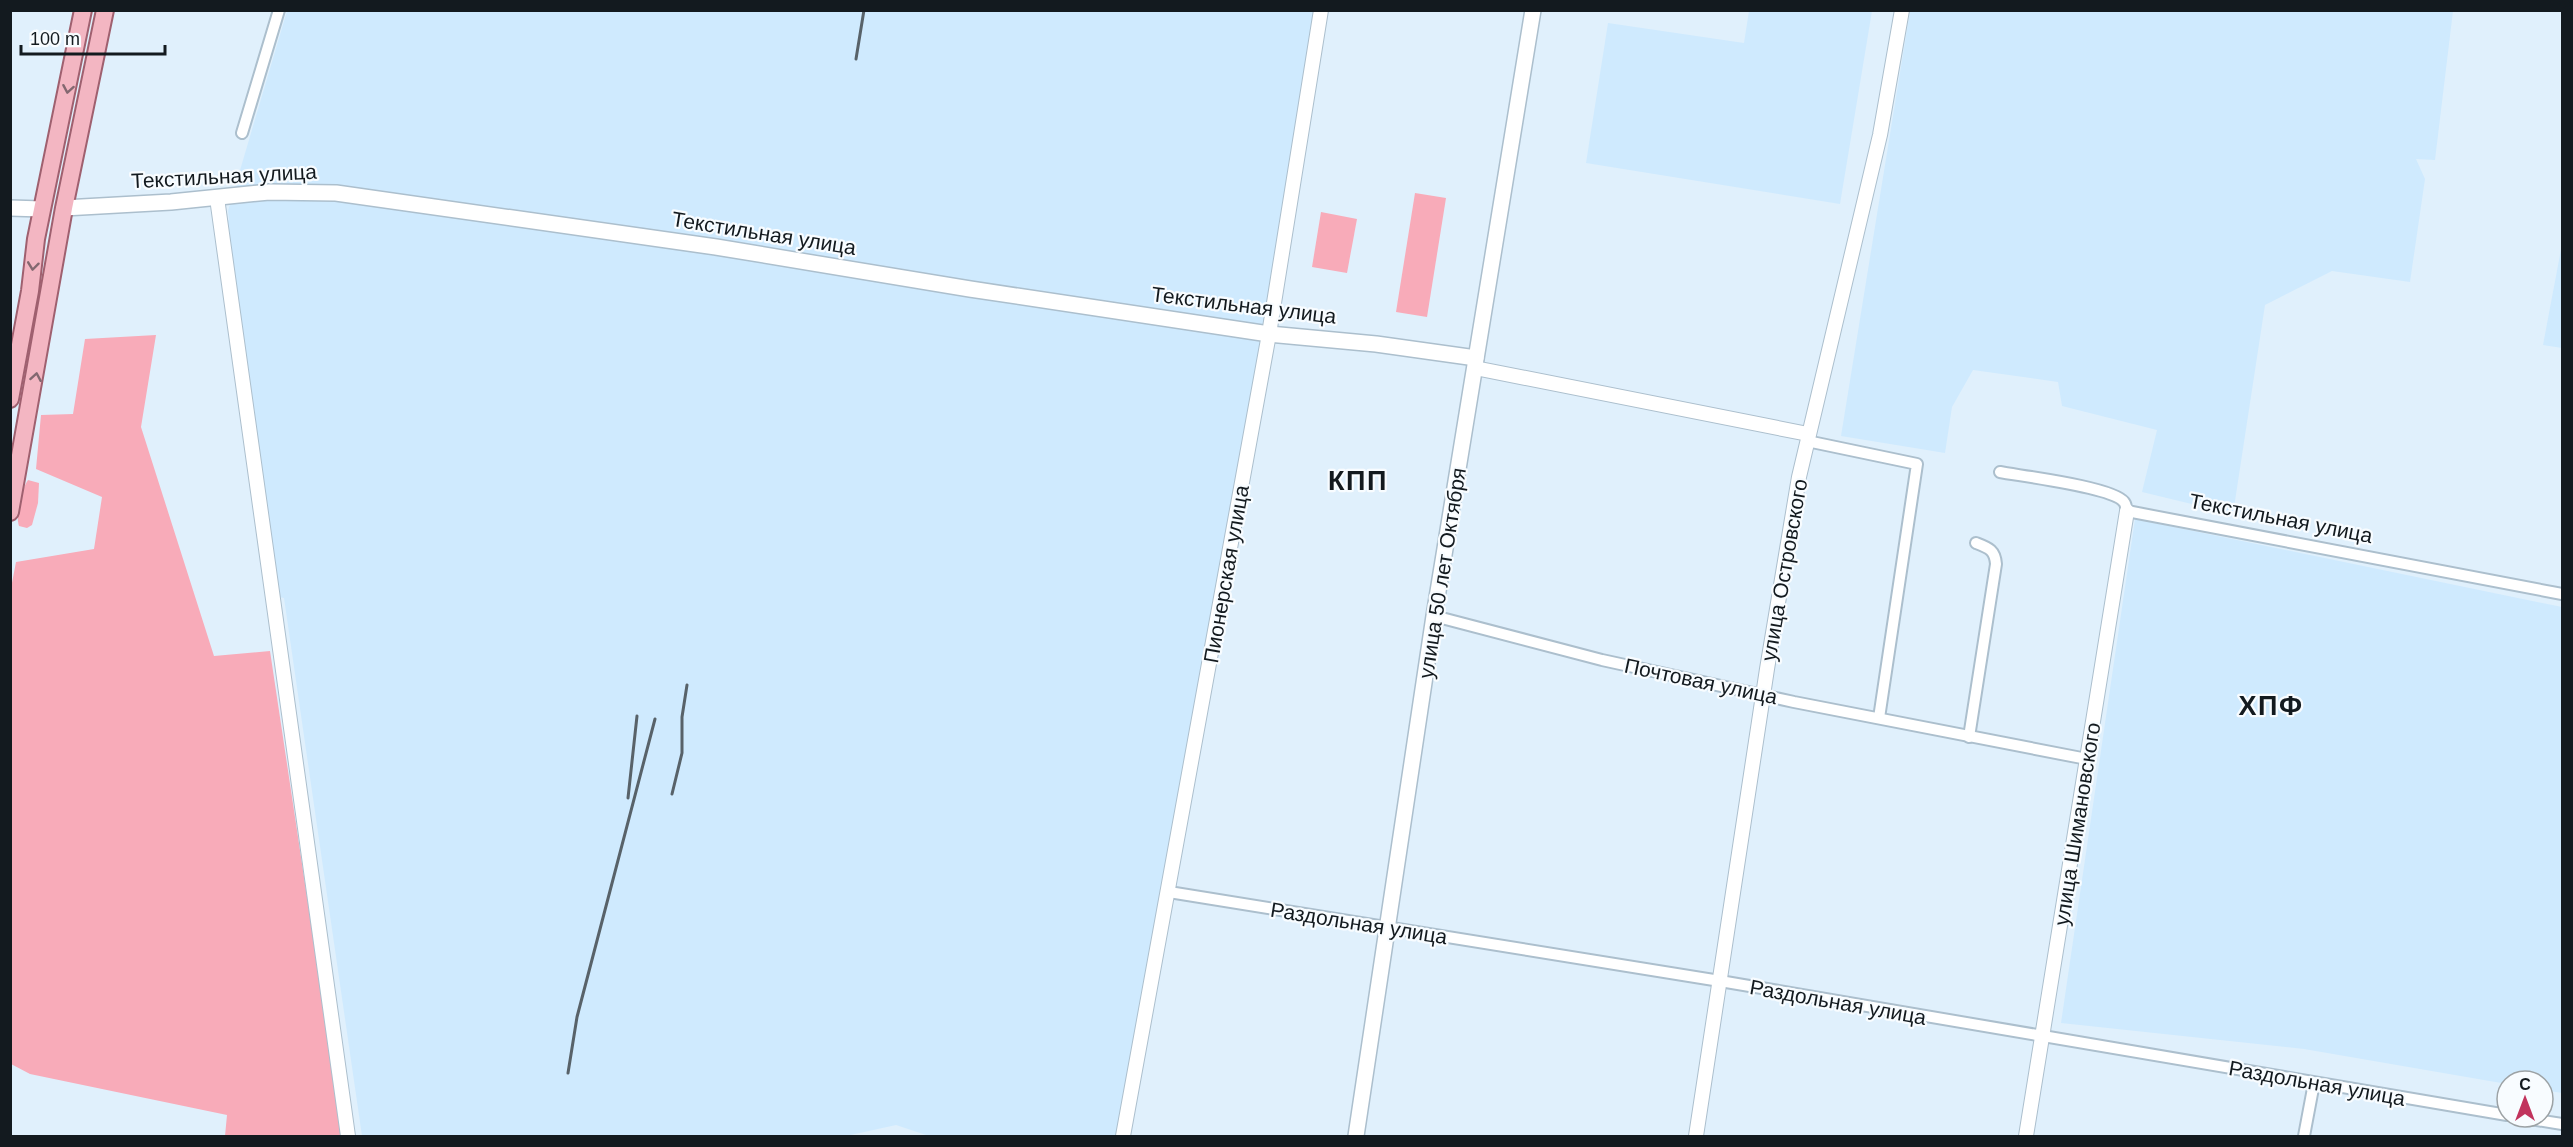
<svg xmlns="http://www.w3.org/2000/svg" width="2573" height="1147" viewBox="0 0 2573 1147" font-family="Helvetica,sans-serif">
  <rect width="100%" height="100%" fill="#e0f0fc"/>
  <g fill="#cfeafe">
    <polygon points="287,11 1320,11 1190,770 1117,1136 929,1136 896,1125 846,1136 362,1136 284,598 278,597 225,221 229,220 228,211"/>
    <polygon points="1749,11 1872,11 1840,204 1586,163 1608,23 1744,43"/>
    <polygon points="1910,11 2453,11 2435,160 2416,159 2425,179 2410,282 2332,271 2265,305 2233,514 2142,492 2157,430 2062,406 2058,382 1973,370 1952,407 1945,453 1841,436"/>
    <polygon points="2562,244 2562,348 2543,345"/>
    <polygon points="2135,519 2562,607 2562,1093 2543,1090 2543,1081 2507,1081 2507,1084 2304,1049 2061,1023"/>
  </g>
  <g fill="#f8abb9">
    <polygon points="1415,193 1446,198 1427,317 1396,312"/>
    <polygon points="1321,212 1357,219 1347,273 1312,267"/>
    <polygon points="156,335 141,427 214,656 270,651 343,1136 225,1136 227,1115 30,1074 11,1064 11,588 16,562 94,549 102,497 36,469 41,415 73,414 85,339"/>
    <path d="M28,480L39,483L38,503L32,525L27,528L19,526C15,514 21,490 28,480Z"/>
  </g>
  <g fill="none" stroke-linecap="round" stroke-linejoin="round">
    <defs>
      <g id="minor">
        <polyline points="242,133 279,10"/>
        <polyline points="1807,441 1917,464 1879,718"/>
        <path d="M2000,472C2021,476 2113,487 2124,502C2126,504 2126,508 2127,511L2562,594"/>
        <polyline points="1434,616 1602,660 1794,702 2087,759"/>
        <path d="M1969,737L1996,564C1995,550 1989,548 1976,543"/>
        <polyline points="1169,892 1720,981 2507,1115"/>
        <polyline points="2518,1117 2562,1124"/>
        <polyline points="2304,1136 2314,1083"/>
      </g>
      <g id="tertiary">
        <polyline points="217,198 348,1136"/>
        <polyline points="1475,368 1808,434"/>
        <polyline points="1123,1136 1269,334 1321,10"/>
        <polyline points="1696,1136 1767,669 1799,477 1880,135 1902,10"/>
        <polyline points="2026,1136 2127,511"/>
      </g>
      <g id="secondary">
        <polyline points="10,208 42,209"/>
        <polyline points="64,208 171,202 269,192 336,193 716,247 970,289 1269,334 1376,344 1476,358"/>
        <polyline points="1356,1136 1434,616 1533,10"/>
      </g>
      <g id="primary">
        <polyline points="10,399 30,291 36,239 83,10"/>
        <polyline points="10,512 64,208 105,10"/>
      </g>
    </defs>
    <use href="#minor" stroke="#acbfcd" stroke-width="14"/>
    <use href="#tertiary" stroke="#acbfcd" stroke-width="16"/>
    <use href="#secondary" stroke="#acbfcd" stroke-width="18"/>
    <use href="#primary" stroke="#9f606f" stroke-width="20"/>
    <use href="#minor" stroke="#fff" stroke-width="10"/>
    <use href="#tertiary" stroke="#fff" stroke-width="14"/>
    <use href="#secondary" stroke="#fff" stroke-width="15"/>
    <use href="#primary" stroke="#f3b6c2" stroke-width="16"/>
    <g stroke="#586269" stroke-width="3">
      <polyline points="856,59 864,10"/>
      <polyline points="672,794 682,753 682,717 687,685"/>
      <polyline points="628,798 637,716"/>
      <polyline points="568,1073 577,1017 655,719"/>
    </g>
  </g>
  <defs><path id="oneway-chevron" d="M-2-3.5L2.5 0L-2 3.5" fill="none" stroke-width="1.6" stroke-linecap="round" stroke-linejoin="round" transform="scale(1.5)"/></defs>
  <g stroke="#836870">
    <use href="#oneway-chevron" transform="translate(68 89) rotate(100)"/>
    <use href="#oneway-chevron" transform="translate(33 266) rotate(97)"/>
    <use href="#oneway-chevron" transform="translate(36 377) rotate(-80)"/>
  </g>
  <g text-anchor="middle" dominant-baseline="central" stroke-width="4.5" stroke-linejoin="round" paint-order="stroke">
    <g font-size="21" fill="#131a1f" stroke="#f8fcff">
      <text transform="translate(224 176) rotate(-3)">Текстильная улица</text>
      <text transform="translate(764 233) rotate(9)">Текстильная улица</text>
      <text transform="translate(1244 305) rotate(7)">Текстильная улица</text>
      <text transform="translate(2281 518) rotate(11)">Текстильная улица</text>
      <text transform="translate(1784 570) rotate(-80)">улица Островского</text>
      <text transform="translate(1442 573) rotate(-81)">улица 50 лет Октября</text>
      <text transform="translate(1226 574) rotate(-80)">Пионерская улица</text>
      <text transform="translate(1701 681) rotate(12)">Почтовая улица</text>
      <text transform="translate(2077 824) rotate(-81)">улица Шимановского</text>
      <text transform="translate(1359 923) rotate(9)">Раздольная улица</text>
      <text transform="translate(1838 1002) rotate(10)">Раздольная улица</text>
      <text transform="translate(2317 1083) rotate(10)">Раздольная улица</text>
    </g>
    <g font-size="27" font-weight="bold" letter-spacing="1.5" fill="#131a1f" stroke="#f8fcff">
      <text x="1358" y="481">КПП</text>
      <text x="2271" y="706">ХПФ</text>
    </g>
  </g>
  <rect width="2573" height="1147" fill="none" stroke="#131a1f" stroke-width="24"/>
  <g transform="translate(2525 1099)"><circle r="28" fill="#f8fcff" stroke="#9ca2a5" stroke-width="1.5"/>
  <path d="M0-4.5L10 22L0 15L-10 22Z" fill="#c1335d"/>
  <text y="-9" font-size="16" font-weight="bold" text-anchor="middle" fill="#131a1f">С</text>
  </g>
  <path d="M21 45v9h144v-9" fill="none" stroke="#131a1f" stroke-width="3"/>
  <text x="30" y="45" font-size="18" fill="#131a1f" stroke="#f8fcff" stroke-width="4.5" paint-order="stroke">100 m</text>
</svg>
